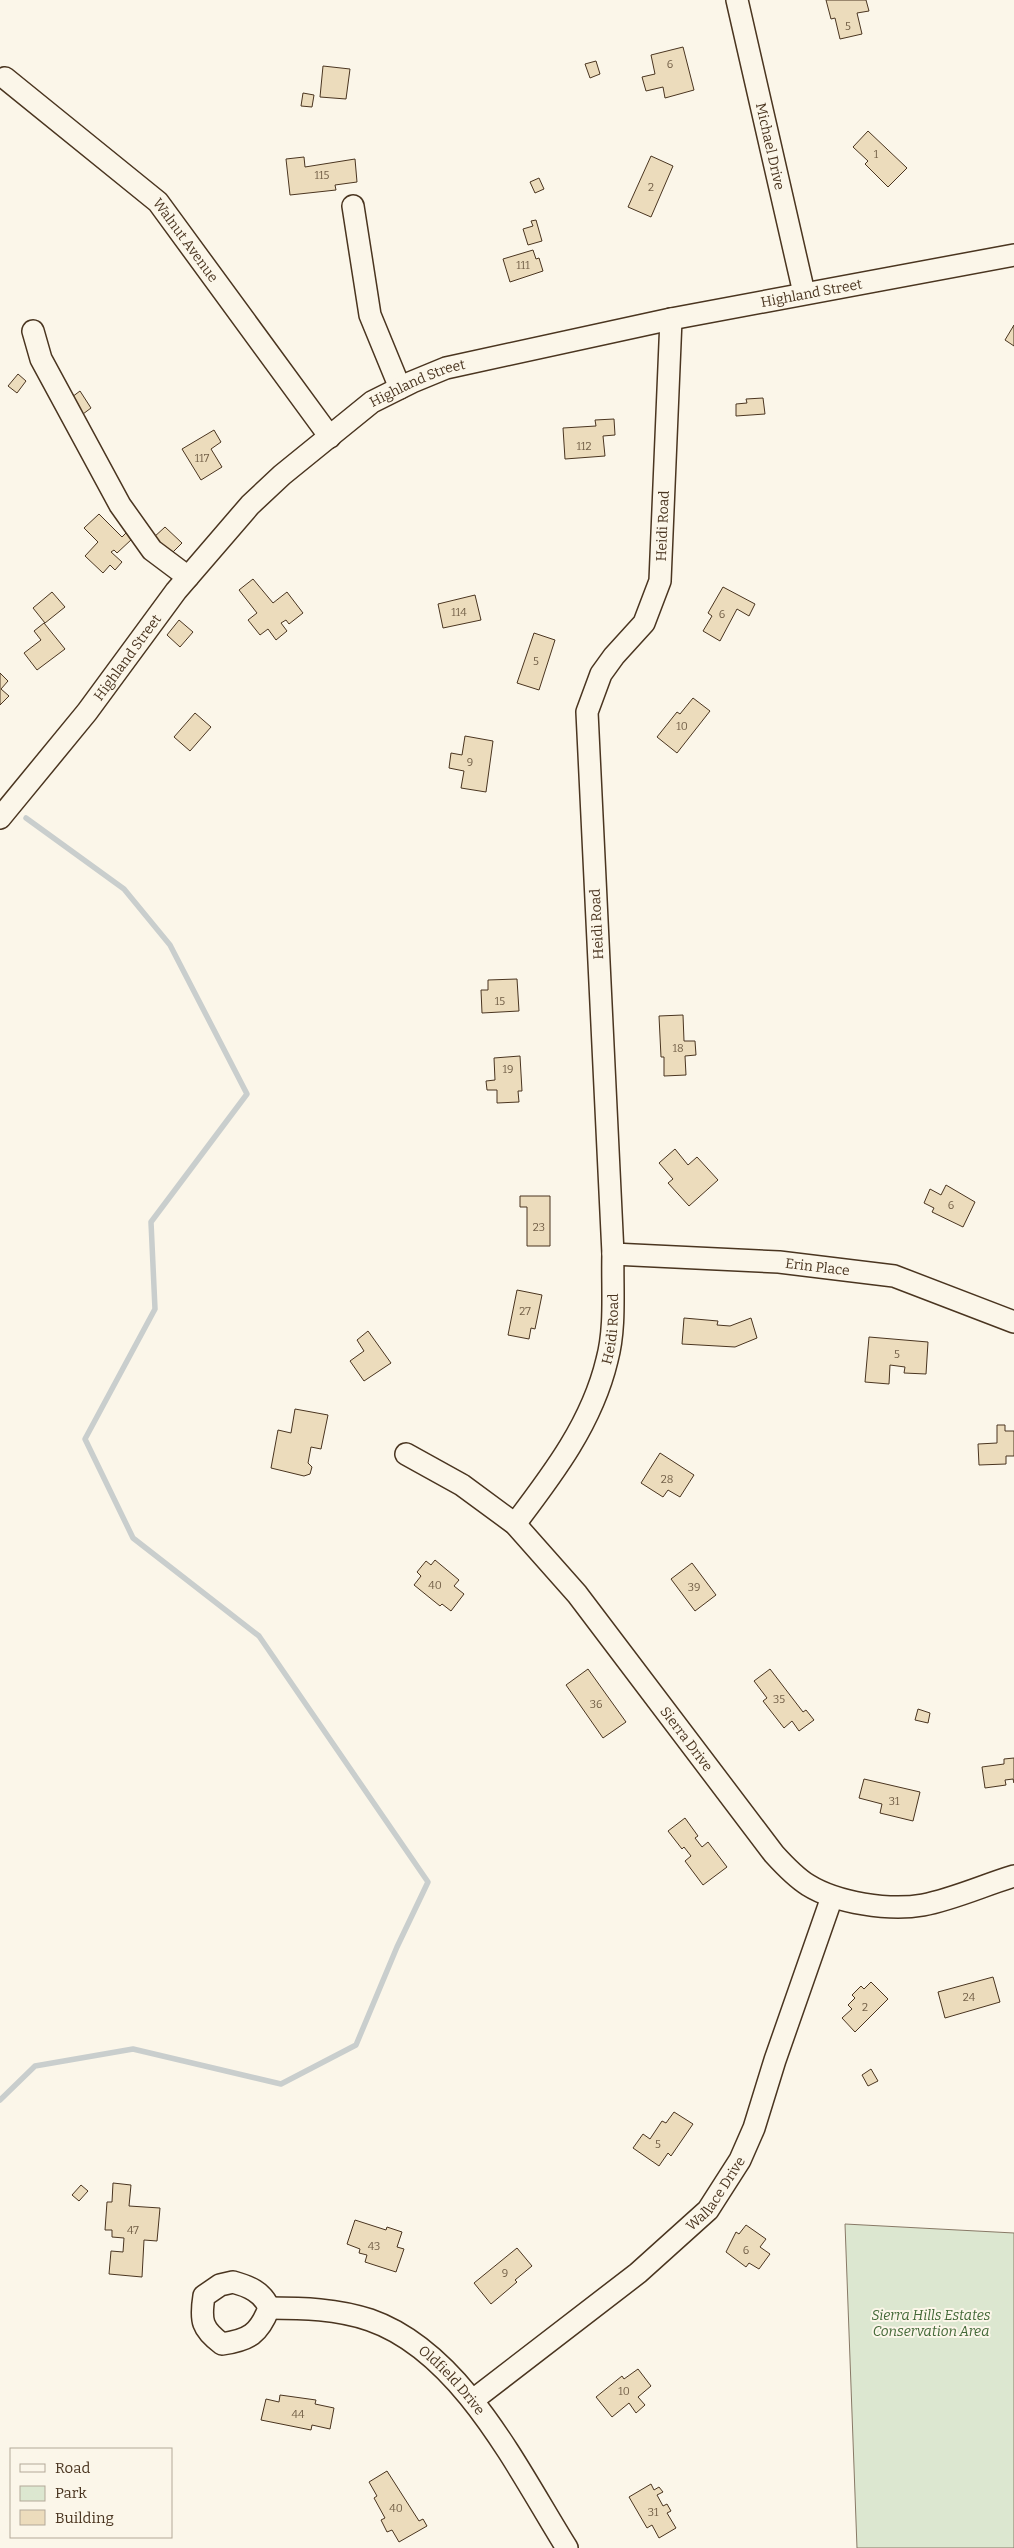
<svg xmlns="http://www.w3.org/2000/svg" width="1014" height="2548" viewBox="0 0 1014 2548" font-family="Bitter,serif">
  <rect width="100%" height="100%" fill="#fbf6e9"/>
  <polygon fill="#dce7d0" stroke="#887966" points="845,2224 1014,2233 1014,2548 857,2548"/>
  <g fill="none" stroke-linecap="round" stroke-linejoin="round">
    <polyline stroke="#c9cecd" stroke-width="5.5" points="0,2100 35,2066 133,2049 281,2084 356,2045 397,1947 428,1882 259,1636 133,1538 85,1439 155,1309 151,1222 247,1094 170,945 124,889 26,818"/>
  </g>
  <g fill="#ecdcbc" stroke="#4a3520">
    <polygon points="826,0 866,0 869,11 857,13 862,34 840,39 835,18 831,19"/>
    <polygon points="683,47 694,90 665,98 663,87 646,91 642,77 655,74 651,55"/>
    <polygon points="596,61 600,74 590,78 585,64"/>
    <polygon points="323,66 350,69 346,99 320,97"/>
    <polygon points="303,93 314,95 312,107 301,106"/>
    <polygon points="868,131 907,168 888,187 865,164 868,161 853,147"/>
    <polygon points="651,156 673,166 651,217 628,207"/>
    <polygon points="304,157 305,167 355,159 357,182 335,185 336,190 290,195 286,159"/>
    <polygon points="539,178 544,189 535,193 530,182"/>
    <polygon points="536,220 542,241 528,245 523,229 533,226 531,221"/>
    <polygon points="533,250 536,259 539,258 543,271 510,282 503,259"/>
    <polygon points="1014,325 1014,346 1005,340"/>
    <polygon points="18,374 26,381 17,393 8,386"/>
    <polygon points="80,391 91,408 83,414 72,397"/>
    <polygon points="763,398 765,414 736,416 736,404 747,403 746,399"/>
    <polygon points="614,419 615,435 603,436 605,456 565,459 563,428 596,426 595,420"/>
    <polygon points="214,430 221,442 211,449 222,467 201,480 182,449"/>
    <polygon points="99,514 122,537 126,533 132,539 117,553 114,550 111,552 122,562 115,570 110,565 103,573 85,556 98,542 84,528"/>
    <polygon points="165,527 182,543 170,555 153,538"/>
    <polygon points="253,579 273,603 287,592 303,613 289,624 286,620 281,623 287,631 276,640 268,629 260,635 248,620 257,613 239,590"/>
    <polygon points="723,587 755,604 749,616 737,609 720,641 703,631 712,616 708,613"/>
    <polygon points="52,592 65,607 45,623 33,608"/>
    <polygon points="475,595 481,620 443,628 438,604"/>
    <polygon points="179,620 193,632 180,647 167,635"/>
    <polygon points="44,623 65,649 37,670 24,653 41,640 34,631"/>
    <polygon points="534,633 555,640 539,690 517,683"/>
    <polygon points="0,673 8,681 1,689 9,696 0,705"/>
    <polygon points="693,698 710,711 677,753 657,737 677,712 680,714"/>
    <polygon points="195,713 211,727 190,751 174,737"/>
    <polygon points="465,736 493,741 486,792 461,788 464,771 449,768 451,753 462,755"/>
    <polygon points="517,979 519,1011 482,1013 481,990 488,990 488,980"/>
    <polygon points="683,1015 684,1041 695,1041 696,1055 685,1056 686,1075 664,1076 664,1057 661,1057 659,1016"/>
    <polygon points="520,1056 522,1091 518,1091 519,1102 497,1103 497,1090 487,1090 486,1081 495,1080 494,1058"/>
    <polygon points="675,1149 688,1165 697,1157 718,1180 689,1206 668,1183 673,1179 659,1163"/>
    <polygon points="946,1185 975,1202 963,1227 932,1212 934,1208 924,1203 930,1189 941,1195"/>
    <polygon points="520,1196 550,1196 550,1246 527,1246 527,1207 520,1207"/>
    <polygon points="517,1290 542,1295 535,1329 531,1328 529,1339 508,1335"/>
    <polygon points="684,1318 718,1321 717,1325 730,1326 751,1318 757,1338 735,1347 682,1344"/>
    <polygon points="368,1331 391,1363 364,1381 350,1361 364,1351 357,1340"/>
    <polygon points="869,1337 928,1342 926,1374 904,1373 905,1367 890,1365 889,1384 865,1382"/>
    <polygon points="295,1409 328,1415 321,1449 311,1447 308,1463 312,1467 310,1474 304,1476 271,1468 278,1430 291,1433"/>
    <polygon points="997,1425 1005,1425 1005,1431 1014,1431 1014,1456 1006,1456 1006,1464 979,1465 978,1444 997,1443"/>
    <polygon points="660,1453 694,1475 680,1497 668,1490 663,1497 641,1483"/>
    <polygon points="435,1560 459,1580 454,1586 464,1594 451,1611 442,1604 440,1606 414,1585 421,1576 417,1572 426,1561 431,1565"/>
    <polygon points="692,1563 716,1595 695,1611 671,1579"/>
    <polygon points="588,1669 626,1722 603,1738 566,1685"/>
    <polygon points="770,1669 803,1712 806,1710 814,1720 799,1731 792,1721 784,1728 763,1701 767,1698 754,1681"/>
    <polygon points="918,1709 930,1713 928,1723 915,1720"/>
    <polygon points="1014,1758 1014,1783 1013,1779 1005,1780 1006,1785 985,1788 982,1767 1004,1764 1004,1759"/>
    <polygon points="864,1779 920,1792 913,1821 880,1813 882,1804 859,1798"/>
    <polygon points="685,1818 698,1836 695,1838 702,1847 708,1842 727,1867 703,1885 685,1861 691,1856 684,1847 682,1849 668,1831"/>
    <polygon points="993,1977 1000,2002 945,2018 938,1992"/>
    <polygon points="871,1982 888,1999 855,2032 842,2018 852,2009 848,2005 855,1998 852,1995 861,1986 864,1989"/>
    <polygon points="871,2069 878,2081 868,2086 862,2075"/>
    <polygon points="674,2112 693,2124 671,2156 668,2153 659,2166 633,2148 643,2134 650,2139 662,2121 666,2123"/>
    <polygon points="113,2183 131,2185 129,2206 160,2208 157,2241 144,2240 142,2277 109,2274 111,2251 123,2252 124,2238 112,2237 112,2230 105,2230 107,2202 112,2202"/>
    <polygon points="81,2185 88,2191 79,2201 72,2195"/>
    <polygon points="355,2220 386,2230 387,2227 402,2232 397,2247 404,2249 396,2272 365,2262 367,2255 359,2253 360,2249 347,2244"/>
    <polygon points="746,2225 766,2239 760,2247 770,2254 759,2269 749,2263 746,2267 726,2252 736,2232 739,2234"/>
    <polygon points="517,2248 532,2266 515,2280 517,2282 491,2304 474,2283"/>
    <polygon points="638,2369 651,2386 638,2397 645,2405 636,2413 629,2403 612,2417 596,2397 622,2376 624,2379"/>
    <polygon points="280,2395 316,2400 315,2404 334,2408 330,2429 312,2425 311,2430 261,2420 266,2399 279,2402"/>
    <polygon points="387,2471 419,2521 423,2519 427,2526 399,2542 392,2530 387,2532 381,2520 385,2518 374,2498 377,2496 369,2482"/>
    <polygon points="651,2484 654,2490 659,2487 663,2492 657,2495 663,2506 667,2504 671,2511 667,2513 676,2528 659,2538 652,2525 647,2528 629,2497"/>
  </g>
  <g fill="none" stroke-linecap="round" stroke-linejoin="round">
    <defs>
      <g id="minor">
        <path id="s1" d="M737,0L804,293"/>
        <path id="s2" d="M5,78L158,202L330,437"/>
        <polyline points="353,206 370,315 400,388"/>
        <polyline points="33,331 41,359 120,505 152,550 188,577"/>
        <path id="s3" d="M0,818L87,712L176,591L250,505L282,475L372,402L412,382L446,368L671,319L1014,255"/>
        <path id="s4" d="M613,1254L779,1262L894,1276L1014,1322"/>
        <path id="s5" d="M406,1454L462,1485L515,1524L577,1594L774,1854C784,1865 795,1877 808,1885C837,1903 889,1911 923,1905C954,1899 984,1885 1014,1876"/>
        <path id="s6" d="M515,1524C553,1474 592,1423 607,1360C616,1327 612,1288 613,1254L587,712L601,674L614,656L644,623L660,581L671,319"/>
        <path d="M233,2282C248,2286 263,2292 269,2308C259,2334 249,2340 222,2344C202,2329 200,2321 204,2296L220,2285Z"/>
        <path id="s7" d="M269,2308C303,2308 337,2309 370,2320C462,2352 518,2470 567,2548"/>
        <path id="s8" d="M473,2400L638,2273L708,2210L740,2160L754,2128L775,2060L832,1897"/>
      </g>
    </defs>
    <use href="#minor" stroke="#4a3520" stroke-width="24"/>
    <use href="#minor" stroke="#fbf6e9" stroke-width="21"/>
  </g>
  <g text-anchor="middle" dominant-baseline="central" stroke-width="4" stroke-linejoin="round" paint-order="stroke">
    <g font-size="11" fill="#725f47">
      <text x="848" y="26">5</text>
      <text x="670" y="64">6</text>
      <text x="876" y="154">1</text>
      <text x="322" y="175">115</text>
      <text x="651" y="187">2</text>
      <text x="523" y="265">111</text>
      <text x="584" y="446">112</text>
      <text x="202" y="458">117</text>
      <text x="459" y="612">114</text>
      <text x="722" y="614">6</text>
      <text x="536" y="661">5</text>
      <text x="682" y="726">10</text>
      <text x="470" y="762">9</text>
      <text x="500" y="1001">15</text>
      <text x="678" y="1048">18</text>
      <text x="508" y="1069">19</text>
      <text x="951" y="1205">6</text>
      <text x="539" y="1227">23</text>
      <text x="525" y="1311">27</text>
      <text x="897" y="1354">5</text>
      <text x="667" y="1479">28</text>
      <text x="435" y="1585">40</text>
      <text x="694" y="1587">39</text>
      <text x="779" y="1699">35</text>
      <text x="596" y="1704">36</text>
      <text x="894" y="1801">31</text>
      <text x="969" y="1997">24</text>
      <text x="865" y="2007">2</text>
      <text x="658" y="2144">5</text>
      <text x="133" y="2230">47</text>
      <text x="374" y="2246">43</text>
      <text x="746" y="2250">6</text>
      <text x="505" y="2273">9</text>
      <text x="624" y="2391">10</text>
      <text x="298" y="2414">44</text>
      <text x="396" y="2508">40</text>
      <text x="653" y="2512">31</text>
    </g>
    <g font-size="14" fill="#4a3520" stroke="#fbf6e9">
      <text stroke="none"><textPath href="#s1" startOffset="150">Michael Drive</textPath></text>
      <text stroke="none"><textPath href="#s2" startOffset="244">Walnut Avenue</textPath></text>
      <text stroke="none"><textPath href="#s3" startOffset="1015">Highland Street</textPath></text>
      <text stroke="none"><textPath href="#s3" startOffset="610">Highland Street</textPath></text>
      <text stroke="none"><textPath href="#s6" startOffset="1046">Heidi Road</textPath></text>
      <text stroke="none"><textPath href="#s3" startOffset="205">Highland Street</textPath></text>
      <text transform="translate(597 924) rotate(-93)">Heidi Road</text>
      <text stroke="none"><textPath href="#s4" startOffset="205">Erin Place</textPath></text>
      <text stroke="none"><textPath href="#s6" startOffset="221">Heidi Road</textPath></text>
      <text stroke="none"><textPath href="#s5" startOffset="405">Sierra Drive</textPath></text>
      <text stroke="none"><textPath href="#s8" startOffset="320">Wallace Drive</textPath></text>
      <text stroke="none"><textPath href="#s7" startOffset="205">Oldfield Drive</textPath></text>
    </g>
    <g font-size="14" font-style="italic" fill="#436837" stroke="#fbf6e9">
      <text x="931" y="2315">Sierra Hills Estates<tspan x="931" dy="16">Conservation Area</tspan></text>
    </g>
  </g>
  <rect x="10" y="2448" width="162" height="90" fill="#fbf6e9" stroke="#b4a999"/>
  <rect x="20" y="2464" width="25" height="8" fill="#fbf6e9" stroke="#b4a999"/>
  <text x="55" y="2473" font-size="15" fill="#4a3520">Road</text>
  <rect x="20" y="2486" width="25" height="15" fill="#dce7d0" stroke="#b4a999"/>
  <text x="55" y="2498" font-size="15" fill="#4a3520">Park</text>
  <rect x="20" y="2510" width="25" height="15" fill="#ecdcbc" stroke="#b4a999"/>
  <text x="55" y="2523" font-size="15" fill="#4a3520">Building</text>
</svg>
